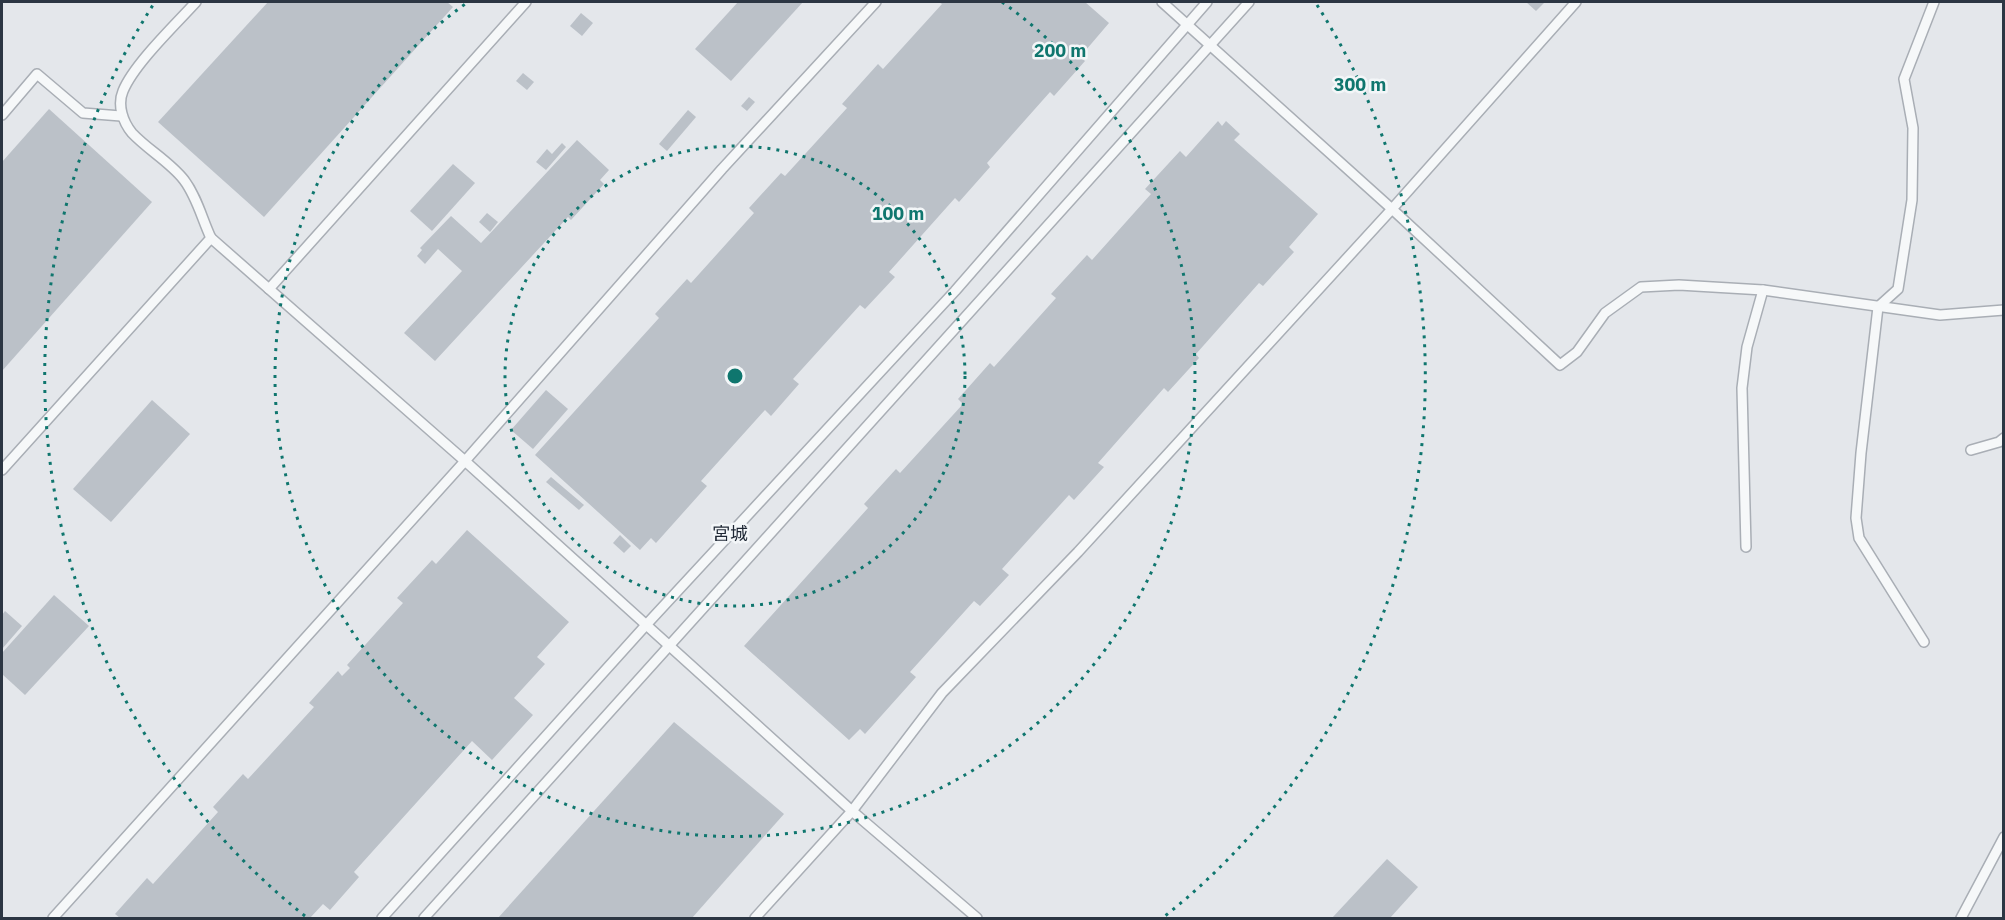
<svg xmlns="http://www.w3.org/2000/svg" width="2005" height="920" viewBox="0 0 2005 920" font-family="'IBM Plex Sans','Noto Sans JP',sans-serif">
  <rect width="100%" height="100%" fill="#e4e7eb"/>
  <g fill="#bbc1c8">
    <polygon points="268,2 447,2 453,7 264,217 158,122"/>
    <polygon points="738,2 803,2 731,81 695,49"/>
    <polygon points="939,2 1085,2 1109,23 1080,57 1085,61 1054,96 1050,92 987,163 990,167 959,202 955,198 889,272 895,277 865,309 860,305 793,379 799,384 771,416 765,410 701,481 707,486 656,543 651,538 640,550 535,455 659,318 655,314 687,279 691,283 754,213 749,208 781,173 785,176 847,108 842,104 878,64 883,69 942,4"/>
    <polygon points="1526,2 1545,2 1536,11"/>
    <polygon points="581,13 593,23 582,36 570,26"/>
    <polygon points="523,73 534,82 527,90 516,81"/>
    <polygon points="749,97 755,102 747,111 741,106"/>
    <polygon points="49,109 152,202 2,371 2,162"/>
    <polygon points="688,110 696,117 667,151 659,144"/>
    <polygon points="1218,121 1222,126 1226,121 1240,134 1234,140 1318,214 1289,247 1294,252 1263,286 1259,283 1196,354 1199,358 1168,392 1164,388 1098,463 1104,467 1074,500 1069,495 1002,569 1009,575 980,606 974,601 910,672 916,677 865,734 860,729 849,740 744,646 868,508 864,504 896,469 900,473 963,404 958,399 990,363 994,367 1056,298 1051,294 1087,255 1092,260 1151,194 1145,189 1180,151 1186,157"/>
    <polygon points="577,140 609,170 600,180 604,184 571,220 568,217 435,361 404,333 462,271 438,249 425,264 417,256 422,250 420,248 451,216 481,243"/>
    <polygon points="562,143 566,147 546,170 536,162 547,149 552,154"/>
    <polygon points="453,164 475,183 432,231 410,211"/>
    <polygon points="487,213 498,222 490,232 479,222"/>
    <polygon points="546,390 568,409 533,449 511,430"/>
    <polygon points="152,400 190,434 111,522 73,489"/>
    <polygon points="551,477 584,505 579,510 546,482"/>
    <polygon points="467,530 569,622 537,657 545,664 514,698 533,715 492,760 472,741 354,872 359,877 330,910 323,904 310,918 120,918 115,914 147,878 153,884 218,812 213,807 243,774 248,779 314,707 309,703 338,671 342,676 350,668 347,665 403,603 397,598 432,560 436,564"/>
    <polygon points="620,535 631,546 624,553 613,543"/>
    <polygon points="54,595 89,626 25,695 2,674 2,653"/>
    <polygon points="5,611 22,626 2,649 2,615"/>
    <polygon points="674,722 784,814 692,918 498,918"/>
    <polygon points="1387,859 1418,887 1390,918 1332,918"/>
  </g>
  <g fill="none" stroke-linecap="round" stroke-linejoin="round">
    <defs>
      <g id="service">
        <polyline points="1162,2 1392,209 1560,365 1577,352 1605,313 1641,287 1679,285 1763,290 1940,315 2004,310"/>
        <polyline points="2,115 37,74 83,113 121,116"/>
        <polyline points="211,238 465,461 852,811 977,918"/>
        <polyline points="269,289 526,2"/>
        <polyline points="1971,450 1999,442 2004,438"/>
        <path d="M2,470L211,238C202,219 197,197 184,180C170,162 148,150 132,133C123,122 117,105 123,91C134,64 176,24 196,2"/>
        <polyline points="1746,547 1742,388 1747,347 1763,290"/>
        <polyline points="1924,642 1859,538 1856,518 1861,453 1878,307 1898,289 1912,200 1913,128 1904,79 1934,2"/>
        <polyline points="53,918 465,461 722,169 876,2"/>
        <polyline points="382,918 646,625 955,291 1207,2"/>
        <polyline points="424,918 1249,2"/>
        <polyline points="755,918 852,811 942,693 1078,552 1392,209 1576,2"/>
        <polyline points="1961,918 2004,837"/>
      </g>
    </defs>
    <use href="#service" stroke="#a9aeb5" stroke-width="12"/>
    <use href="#service" stroke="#f6f8f9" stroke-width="9"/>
  </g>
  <g fill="none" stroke="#0f766e" stroke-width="3" stroke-dasharray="3 6">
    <circle cx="735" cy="376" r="230"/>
    <path d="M1002 2A460 460 0 1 1 468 2"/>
    <path d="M305 916A690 690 0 0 1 153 5M1317 5A690 690 0 0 1 1165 916"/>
  </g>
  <g text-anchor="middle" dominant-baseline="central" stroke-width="5" stroke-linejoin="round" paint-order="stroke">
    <g font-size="18" fill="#1e2734" stroke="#f3f6f8">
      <text x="730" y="533">宮城</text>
    </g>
  </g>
  <circle cx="735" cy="376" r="9" fill="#0f766e" stroke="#f3f6f8" stroke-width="3"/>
  <g font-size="18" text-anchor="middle" font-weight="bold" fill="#0f766e" stroke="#f3f6f8" stroke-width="5" stroke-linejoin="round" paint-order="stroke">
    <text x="1060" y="57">200 m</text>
    <text x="1360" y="91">300 m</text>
    <text x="898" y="220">100 m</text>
  </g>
  <rect width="2005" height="920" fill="none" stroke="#2c3643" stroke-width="6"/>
</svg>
